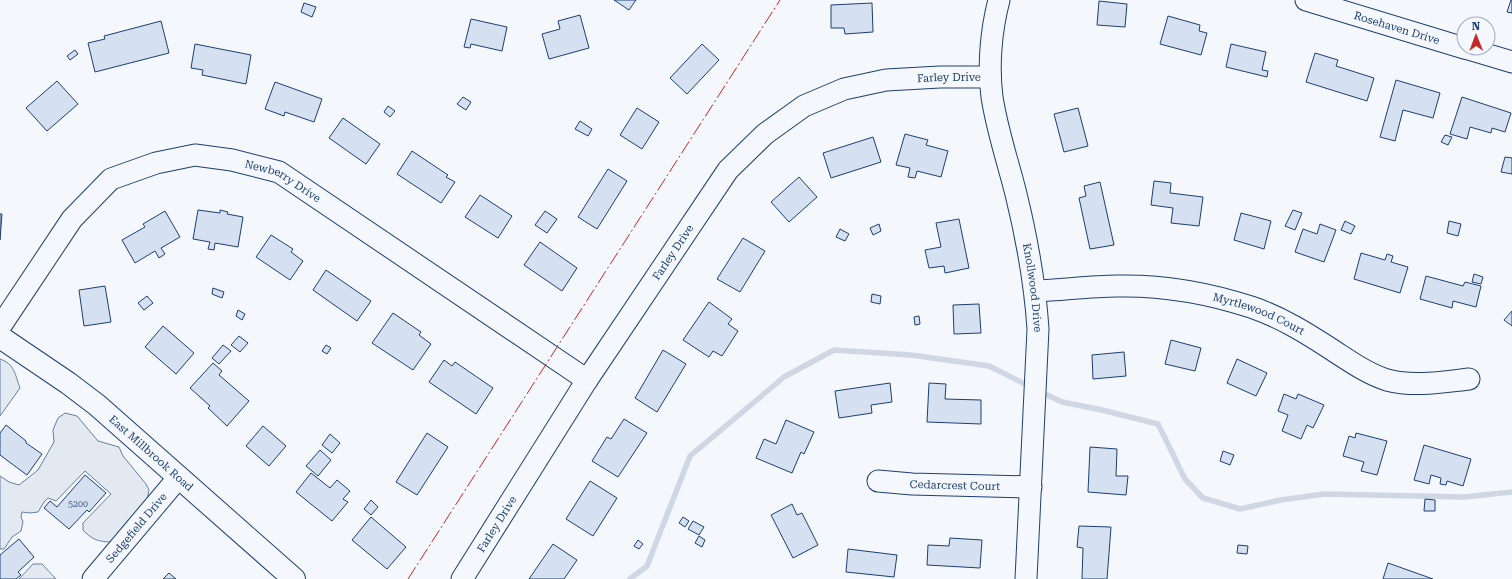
<svg xmlns="http://www.w3.org/2000/svg" width="1512" height="579" viewBox="0 0 1512 579" font-family="'Roboto Serif',serif">
  <rect width="100%" height="100%" fill="#f4f7fb"/>
  <g fill="#e3e9f0" stroke="#687fa3">
    <path d="M0,359C15,364 15,375 20,388L0,416Z"/>
    <path d="M65,413L77,416L98,441L119,447L123,456L146,484L149,490L147,500L118,542C102,542 94,542 83,530V523L111,494L85,471L56,501L48,498L44,502L38,512L30,513L22,512L21,517L23,522L21,531L12,537L4,549H0V476L9,482L19,485L38,470L54,442L53,430L58,418Z"/>
    <polygon points="33,564 42,564 56,579 19,579"/>
  </g>
  <g fill="none" stroke-linecap="round" stroke-linejoin="round">
    <g stroke="#cfd7e4" stroke-width="5.5">
      <polyline points="1039,391 1062,402 1102,410 1158,424 1185,479 1203,498 1240,509 1281,500 1324,494 1464,497 1512,492"/>
      <polyline points="630,579 647,566 690,456 784,377 834,350 911,355 989,366 1031,387"/>
    </g>
  </g>
  <g fill="#d5e0f0" stroke="#1d3f73">
    <polygon points="614,0 636,0 629,10"/>
    <polygon points="1511,0 1512,0 1512,13 1507,12"/>
    <polygon points="1099,1 1127,4 1125,27 1097,25"/>
    <polygon points="304,3 316,7 312,17 301,12"/>
    <polygon points="872,3 873,32 845,34 844,28 831,28 831,5"/>
    <polygon points="580,15 589,48 549,59 542,34 560,29 558,21"/>
    <polygon points="1168,16 1200,25 1199,31 1207,33 1201,55 1160,44"/>
    <polygon points="471,19 507,27 502,51 471,44 470,48 464,47"/>
    <polygon points="161,21 169,53 95,72 88,43 105,39 104,36"/>
    <polygon points="195,44 251,55 246,84 202,75 203,70 191,68"/>
    <polygon points="702,44 719,60 687,94 670,78"/>
    <polygon points="1231,44 1266,52 1262,70 1268,71 1267,77 1226,67"/>
    <polygon points="75,50 78,54 70,60 67,56"/>
    <polygon points="1315,53 1338,60 1336,66 1374,78 1367,101 1306,82"/>
    <polygon points="1396,80 1440,93 1433,118 1403,110 1395,141 1380,137"/>
    <polygon points="57,81 78,104 47,131 26,108"/>
    <polygon points="275,82 322,99 314,122 285,112 284,116 265,109"/>
    <polygon points="463,97 471,102 466,110 457,104"/>
    <polygon points="1462,97 1511,113 1505,132 1492,128 1491,133 1470,127 1467,139 1450,134"/>
    <polygon points="388,106 395,111 390,117 384,112"/>
    <polygon points="637,108 659,122 642,149 620,135"/>
    <polygon points="1078,108 1088,146 1064,152 1054,114"/>
    <polygon points="343,118 380,144 366,164 329,138"/>
    <polygon points="580,121 592,129 588,136 575,129"/>
    <polygon points="905,134 928,140 926,145 948,151 941,177 917,171 915,178 908,177 910,168 896,165"/>
    <polygon points="1445,135 1452,137 1448,145 1441,142"/>
    <polygon points="873,137 881,162 831,178 823,153"/>
    <polygon points="412,151 448,175 446,177 455,182 441,203 397,174"/>
    <polygon points="1505,157 1512,158 1512,174 1501,172"/>
    <polygon points="608,169 627,181 597,229 578,217"/>
    <polygon points="799,177 817,197 789,222 771,202"/>
    <polygon points="1154,181 1171,183 1170,193 1203,197 1199,226 1171,223 1173,208 1151,205"/>
    <polygon points="1100,182 1114,245 1090,249 1079,198 1086,196 1084,186"/>
    <polygon points="480,195 512,216 498,238 465,217"/>
    <polygon points="198,210 220,213 220,210 228,212 227,214 243,217 238,247 215,243 214,250 208,249 210,242 193,239"/>
    <polygon points="1293,210 1302,213 1295,230 1285,226"/>
    <polygon points="165,211 180,237 161,248 165,254 159,258 155,251 135,263 122,240 145,227 143,224"/>
    <polygon points="545,211 557,219 547,233 535,225"/>
    <polygon points="1241,213 1271,221 1264,249 1234,240"/>
    <polygon points="0,214 2,214 0,240"/>
    <polygon points="959,219 969,268 945,273 944,266 929,268 925,250 941,247 936,223"/>
    <polygon points="1345,221 1355,226 1351,234 1341,230"/>
    <polygon points="1449,221 1461,224 1458,236 1447,233"/>
    <polygon points="879,224 881,231 873,235 870,228"/>
    <polygon points="1320,224 1336,230 1324,262 1295,252 1303,229 1317,234"/>
    <polygon points="840,229 849,234 845,241 836,237"/>
    <polygon points="271,235 293,249 291,252 303,261 290,280 256,257"/>
    <polygon points="743,238 765,251 740,292 717,279"/>
    <polygon points="540,242 577,268 562,291 524,265"/>
    <polygon points="1361,253 1385,260 1387,254 1393,256 1391,262 1408,267 1400,293 1354,279"/>
    <polygon points="326,270 371,301 357,321 313,290"/>
    <polygon points="1474,274 1483,277 1481,284 1472,282"/>
    <polygon points="1426,276 1463,286 1465,282 1481,286 1476,307 1453,301 1452,308 1420,299"/>
    <polygon points="105,286 111,322 84,326 79,290"/>
    <polygon points="213,288 224,292 222,298 212,294"/>
    <polygon points="872,294 881,296 880,304 871,302"/>
    <polygon points="147,296 153,303 144,310 138,303"/>
    <polygon points="709,302 732,319 728,324 738,331 722,356 713,351 709,357 683,340"/>
    <polygon points="979,304 981,333 954,334 953,305"/>
    <polygon points="238,310 245,314 242,320 236,316"/>
    <polygon points="1512,311 1512,326 1504,320"/>
    <polygon points="393,313 421,332 419,335 431,344 413,370 372,343"/>
    <polygon points="919,316 920,324 915,325 914,317"/>
    <polygon points="163,326 194,353 176,374 145,347"/>
    <polygon points="239,336 248,343 240,352 231,345"/>
    <polygon points="1171,340 1201,348 1195,371 1165,364"/>
    <polygon points="223,345 231,351 219,364 212,358"/>
    <polygon points="326,345 331,348 327,354 322,351"/>
    <polygon points="663,350 686,364 657,412 635,398"/>
    <polygon points="1124,352 1126,376 1093,379 1092,355"/>
    <polygon points="1237,359 1267,373 1256,396 1227,383"/>
    <polygon points="444,360 452,366 455,362 493,388 476,414 429,382"/>
    <polygon points="213,363 222,371 219,375 249,401 227,426 208,408 210,406 190,388"/>
    <polygon points="890,383 892,402 871,405 872,413 839,418 835,391"/>
    <polygon points="929,383 946,384 945,399 981,400 981,424 927,422"/>
    <polygon points="1284,394 1296,399 1298,394 1324,405 1313,428 1307,425 1301,439 1282,431 1288,415 1278,411"/>
    <polygon points="624,419 647,433 618,477 592,461 607,437 611,439"/>
    <polygon points="786,420 814,432 804,454 801,452 792,473 756,458 764,439 776,444"/>
    <polygon points="6,425 26,441 26,443 42,454 27,475 0,455 0,433"/>
    <polygon points="263,426 286,446 269,466 246,446"/>
    <polygon points="427,433 448,447 417,495 396,482"/>
    <polygon points="1356,433 1387,441 1377,475 1361,471 1364,462 1343,456 1349,436 1355,438"/>
    <polygon points="330,434 340,443 332,453 322,445"/>
    <polygon points="1424,445 1471,459 1463,486 1447,481 1446,485 1440,484 1441,478 1431,475 1429,484 1414,480"/>
    <polygon points="1090,447 1117,449 1116,476 1128,476 1126,495 1088,492"/>
    <polygon points="320,450 331,460 318,476 306,466"/>
    <polygon points="1223,451 1234,455 1230,465 1220,461"/>
    <polygon points="311,473 330,488 337,480 350,491 343,499 348,502 332,521 296,492"/>
    <polygon points="85,475 106,493 89,512 87,510 69,529 44,508 50,501 57,507"/>
    <polygon points="590,481 617,498 593,536 566,519"/>
    <polygon points="1425,499 1435,500 1435,511 1424,511"/>
    <polygon points="371,500 378,507 371,515 364,509"/>
    <polygon points="792,504 797,515 802,513 818,545 793,558 771,515"/>
    <polygon points="371,517 406,547 387,569 352,540"/>
    <polygon points="683,517 689,521 685,527 679,523"/>
    <polygon points="693,521 704,527 699,535 688,529"/>
    <polygon points="1079,526 1111,527 1107,579 1082,579 1083,548 1077,547"/>
    <polygon points="699,536 705,540 702,547 695,543"/>
    <polygon points="950,538 982,540 980,568 927,565 928,545 949,546"/>
    <polygon points="19,539 34,557 18,572 21,575 16,579 0,579 0,555"/>
    <polygon points="638,540 643,544 639,549 634,546"/>
    <polygon points="553,544 577,560 564,579 529,579"/>
    <polygon points="1238,545 1248,546 1247,554 1237,553"/>
    <polygon points="848,549 897,555 894,577 846,572"/>
    <polygon points="1388,563 1433,579 1383,579"/>
    <polygon points="169,573 176,579 163,579"/>
  </g>
  <g fill="none" stroke-linecap="round" stroke-linejoin="round">
    <defs>
      <g id="minor">
        <path id="s1" d="M999,0C991,30 988,66 992,97C997,130 1008,162 1016,194C1027,239 1035,283 1038,329L1026,579"/>
        <path id="s2" d="M1306,0L1464,48"/>
        <polyline points="1465,48 1512,62"/>
        <path id="s3" d="M1036,291C1063,290 1090,286 1117,286C1163,285 1208,293 1251,307C1281,317 1308,334 1334,351C1351,362 1368,374 1387,380C1414,387 1442,382 1469,379"/>
        <path id="s4" d="M0,327L72,219L111,179L156,163L195,155L232,160L279,172L587,380"/>
        <path id="s5" d="M878,481L912,484L1031,487"/>
        <path id="s6" d="M93,579L179,477"/>
        <path id="s7" d="M462,579L587,380L728,170L765,134L804,106L844,89L886,80L940,77H990"/>
      </g>
      <g id="major">
        <path id="s8" d="M0,337L68,383L97,405L294,579"/>
      </g>
    </defs>
    <use href="#minor" stroke="#1d3f73" stroke-width="23"/>
    <use href="#major" stroke="#1d3f73" stroke-width="24"/>
    <use href="#minor" stroke="#f4f7fb" stroke-width="21"/>
    <use href="#major" stroke="#f4f7fb" stroke-width="22"/>
    <polyline stroke="#c62828" stroke-width="1" stroke-dasharray="14 3 2 3" stroke-linecap="butt" points="408,579 780,0"/>
  </g>
  <g text-anchor="middle" dominant-baseline="central" stroke-width="3" stroke-linejoin="round" paint-order="stroke">
    <g font-size="9" fill="#4b6792">
      <text x="78" y="504">5200</text>
    </g>
    <g font-size="11" fill="#1d3f73" stroke="#f4f7fb">
      <text stroke="none"><textPath href="#s2" startOffset="95">Rosehaven Drive</textPath></text>
      <text stroke="none"><textPath href="#s7" startOffset="737">Farley Drive</textPath></text>
      <text stroke="none"><textPath href="#s4" startOffset="366">Newberry Drive</textPath></text>
      <text stroke="none"><textPath href="#s7" startOffset="389">Farley Drive</textPath></text>
      <text stroke="none"><textPath href="#s1" startOffset="293">Knollwood Drive</textPath></text>
      <text stroke="none"><textPath href="#s3" startOffset="227">Myrtlewood Court</textPath></text>
      <text stroke="none"><textPath href="#s8" startOffset="191">East Millbrook Road</textPath></text>
      <text stroke="none"><textPath href="#s5" startOffset="77">Cedarcrest Court</textPath></text>
      <text stroke="none"><textPath href="#s7" startOffset="65">Farley Drive</textPath></text>
      <text stroke="none"><textPath href="#s6" startOffset="67">Sedgefield Drive</textPath></text>
    </g>
  </g>
  <g transform="translate(1476 36) rotate(359)"><circle r="19" fill="#f4f7fb" stroke="#9eadc5"/>
  <path d="M0-3L7 15L0 10L-7 15Z" fill="#c62828"/>
  <text y="-6" font-size="11" font-weight="bold" text-anchor="middle" fill="#1d3f73">N</text>
  </g>
</svg>
